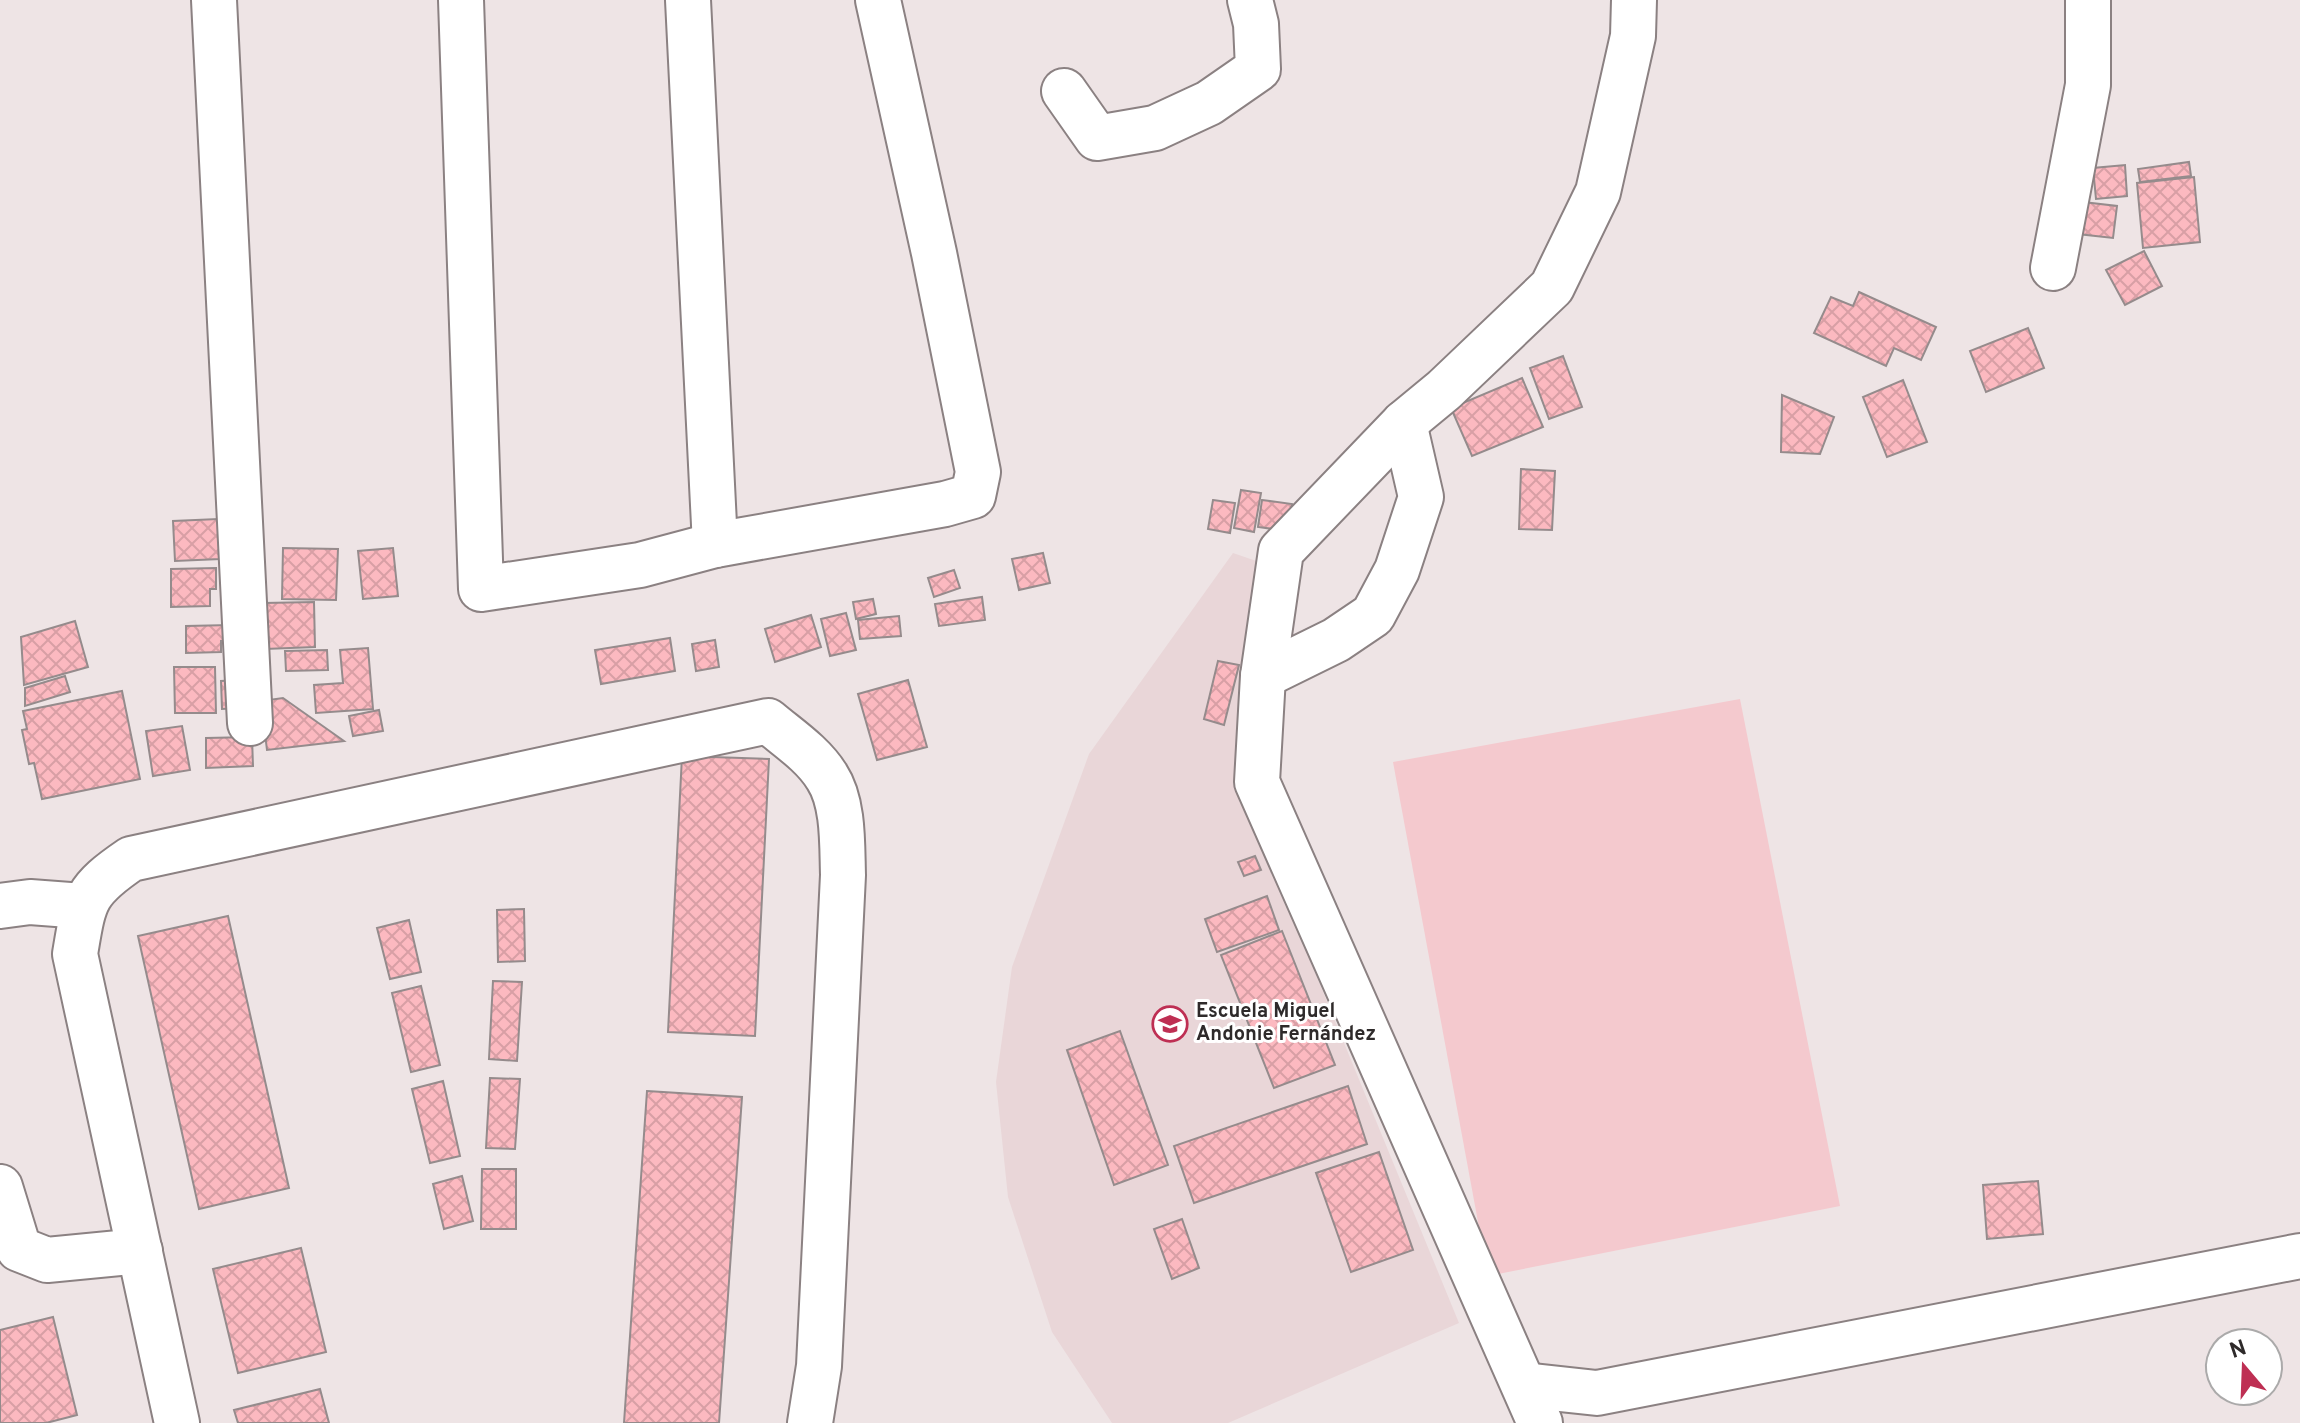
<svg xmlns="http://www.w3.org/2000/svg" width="2300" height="1423" viewBox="0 0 2300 1423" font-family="Overpass,sans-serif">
  <defs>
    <pattern id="building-cross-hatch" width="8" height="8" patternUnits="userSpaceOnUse" patternTransform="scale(2)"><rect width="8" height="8" fill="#fcb9c0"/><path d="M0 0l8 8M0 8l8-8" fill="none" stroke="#d89fa5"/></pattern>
  </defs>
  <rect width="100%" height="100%" fill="#eee4e5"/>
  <polygon fill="#e9d6d8" points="1233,553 1268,565 1273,870 1459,1323 1228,1423 1112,1423 1052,1332 1008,1197 996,1082 1012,967 1089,754"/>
  <polygon fill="#f4c9ce" points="1740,699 1840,1206 1488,1276 1393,762"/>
  <g fill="url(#building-cross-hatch)" stroke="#958b8c" stroke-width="2">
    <polygon points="2189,162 2191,176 2140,182 2138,169"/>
    <polygon points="2125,165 2127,196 2096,199 2093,168"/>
    <polygon points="2194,177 2200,242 2143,248 2137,183"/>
    <polygon points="2083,202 2117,206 2113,238 2078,234"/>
    <polygon points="2144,251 2162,286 2125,305 2106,270"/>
    <polygon points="1859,292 1936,327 1921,360 1894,348 1886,366 1814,333 1831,297 1853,306"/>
    <polygon points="2028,328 2044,368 1986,392 1970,351"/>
    <polygon points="1563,356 1582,407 1549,419 1530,368"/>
    <polygon points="1522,378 1543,427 1472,456 1451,408"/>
    <polygon points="1903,380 1927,442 1887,457 1863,397"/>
    <polygon points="1782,395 1834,417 1820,454 1781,452"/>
    <polygon points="1521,469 1555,471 1552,530 1519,529"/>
    <polygon points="1241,490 1261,493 1254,532 1234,528"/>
    <polygon points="1213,500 1235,503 1230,533 1208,529"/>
    <polygon points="1262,500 1292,504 1288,531 1258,527"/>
    <polygon points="218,519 220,559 175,561 173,521"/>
    <polygon points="283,548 338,549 336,600 282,599"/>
    <polygon points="393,548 398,596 363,599 358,551"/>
    <polygon points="1043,553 1050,583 1019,590 1012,559"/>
    <polygon points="216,568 216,589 210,589 210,606 171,607 171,569"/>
    <polygon points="954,570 960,588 934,597 928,578"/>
    <polygon points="982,597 985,620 939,626 935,604"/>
    <polygon points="873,599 876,614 856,619 853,602"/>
    <polygon points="314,602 315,647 265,649 264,603"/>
    <polygon points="846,613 856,650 830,656 821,619"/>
    <polygon points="811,615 821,647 775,662 765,629"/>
    <polygon points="899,616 901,636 860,639 858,620"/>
    <polygon points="75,621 88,667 24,685 21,637"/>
    <polygon points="231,625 231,640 221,641 221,652 186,653 186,626"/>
    <polygon points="670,638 675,671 601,684 595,650"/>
    <polygon points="715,640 719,667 696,671 692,644"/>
    <polygon points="368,648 373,709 316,713 314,685 343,683 340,650"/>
    <polygon points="327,650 328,670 286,671 285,651"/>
    <polygon points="1218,661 1239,665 1224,725 1204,719"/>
    <polygon points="174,667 215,667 216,713 175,713"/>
    <polygon points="65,676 70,692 25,706 25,688"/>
    <polygon points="239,680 240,708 222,709 221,681"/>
    <polygon points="908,680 927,747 877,760 858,694"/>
    <polygon points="122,691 140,779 42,799 34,763 29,764 22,730 27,729 23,711"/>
    <polygon points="283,698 344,741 267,750 261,701"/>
    <polygon points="379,710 383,731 353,736 349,716"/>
    <polygon points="182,726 190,770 153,776 146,731"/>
    <polygon points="252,737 253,766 206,768 206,738"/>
    <polygon points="682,756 769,759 755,1036 668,1032"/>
    <polygon points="1255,856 1261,870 1244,876 1238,862"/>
    <polygon points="1267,896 1279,930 1217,952 1205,919"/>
    <polygon points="524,909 525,961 498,962 497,910"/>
    <polygon points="228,916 289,1188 199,1209 138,936"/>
    <polygon points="409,920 421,972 390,979 377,928"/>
    <polygon points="1282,931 1335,1065 1274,1088 1221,955"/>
    <polygon points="493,981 522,982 517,1061 489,1059"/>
    <polygon points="421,986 440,1065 411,1072 392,993"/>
    <polygon points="1120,1031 1168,1165 1114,1185 1067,1050"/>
    <polygon points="490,1078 520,1079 515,1149 486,1148"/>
    <polygon points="443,1081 460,1156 430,1163 412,1089"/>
    <polygon points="1348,1086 1367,1144 1194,1203 1174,1146"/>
    <polygon points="647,1091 742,1097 719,1423 624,1423"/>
    <polygon points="1379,1152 1413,1250 1351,1272 1316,1173"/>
    <polygon points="482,1169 516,1169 516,1229 481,1229"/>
    <polygon points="462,1176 473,1221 444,1229 433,1184"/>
    <polygon points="2038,1181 2043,1234 1987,1239 1983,1185"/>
    <polygon points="1182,1219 1199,1268 1172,1279 1154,1229"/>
    <polygon points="301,1248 326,1352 238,1373 213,1269"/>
    <polygon points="53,1317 77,1415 46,1423 0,1423 0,1330"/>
    <polygon points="320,1389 329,1423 238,1423 234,1410"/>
  </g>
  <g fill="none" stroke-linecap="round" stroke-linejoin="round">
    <defs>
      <g id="minor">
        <polyline points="214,0 250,723"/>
        <polyline points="461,0 481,589 640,565 715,545 945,504 973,496 978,472 934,253 878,0"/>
        <polyline points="688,0 715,545"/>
        <polyline points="1064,91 1097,138 1155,128 1209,103 1258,69 1256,24 1250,0"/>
        <polyline points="2053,268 2088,85 2088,0"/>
        <polyline points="1263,676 1336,640 1373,615 1397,570 1421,497 1404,423"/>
        <polyline points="0,906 30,902 83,906"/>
        <polyline points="0,1187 19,1249 47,1260 140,1251"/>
        <polyline points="1524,1385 1597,1393 2300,1256"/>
        <path d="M177,1423L75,954C84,900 84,891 131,859L768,721C788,738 813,754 827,777C844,803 842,845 843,875L819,1366L810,1423"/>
        <polyline points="1540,1423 1257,782 1263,676 1281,551 1404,423 1444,390 1552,287 1598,192 1633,36 1634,0"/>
      </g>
    </defs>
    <use href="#minor" stroke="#8b8182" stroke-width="48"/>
    <use href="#minor" stroke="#fff" stroke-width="44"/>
  </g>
  <defs>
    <symbol id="school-ring" viewBox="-11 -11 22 22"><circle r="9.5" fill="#fff" stroke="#be2f53" stroke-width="1.5"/><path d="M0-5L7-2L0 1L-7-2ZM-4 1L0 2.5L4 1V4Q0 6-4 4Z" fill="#be2f53"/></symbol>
  </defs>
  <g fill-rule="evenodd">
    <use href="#school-ring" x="1150" y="1004" width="40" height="40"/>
  </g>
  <g text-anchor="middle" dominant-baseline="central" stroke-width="6" stroke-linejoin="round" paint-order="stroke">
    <g font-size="20" font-weight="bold" fill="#2e2a2a" stroke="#fff" text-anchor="start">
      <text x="1196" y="1012">Escuela Miguel<tspan x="1196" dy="23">Andonie Fernández</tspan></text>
    </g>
  </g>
  <g transform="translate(2244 1367) rotate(341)"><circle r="38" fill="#ffffff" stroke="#abaaaa" stroke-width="2"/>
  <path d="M0-6L14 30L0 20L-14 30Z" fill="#be2f53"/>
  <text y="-12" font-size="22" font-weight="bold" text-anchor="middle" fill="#2e2a2a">N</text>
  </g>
</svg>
